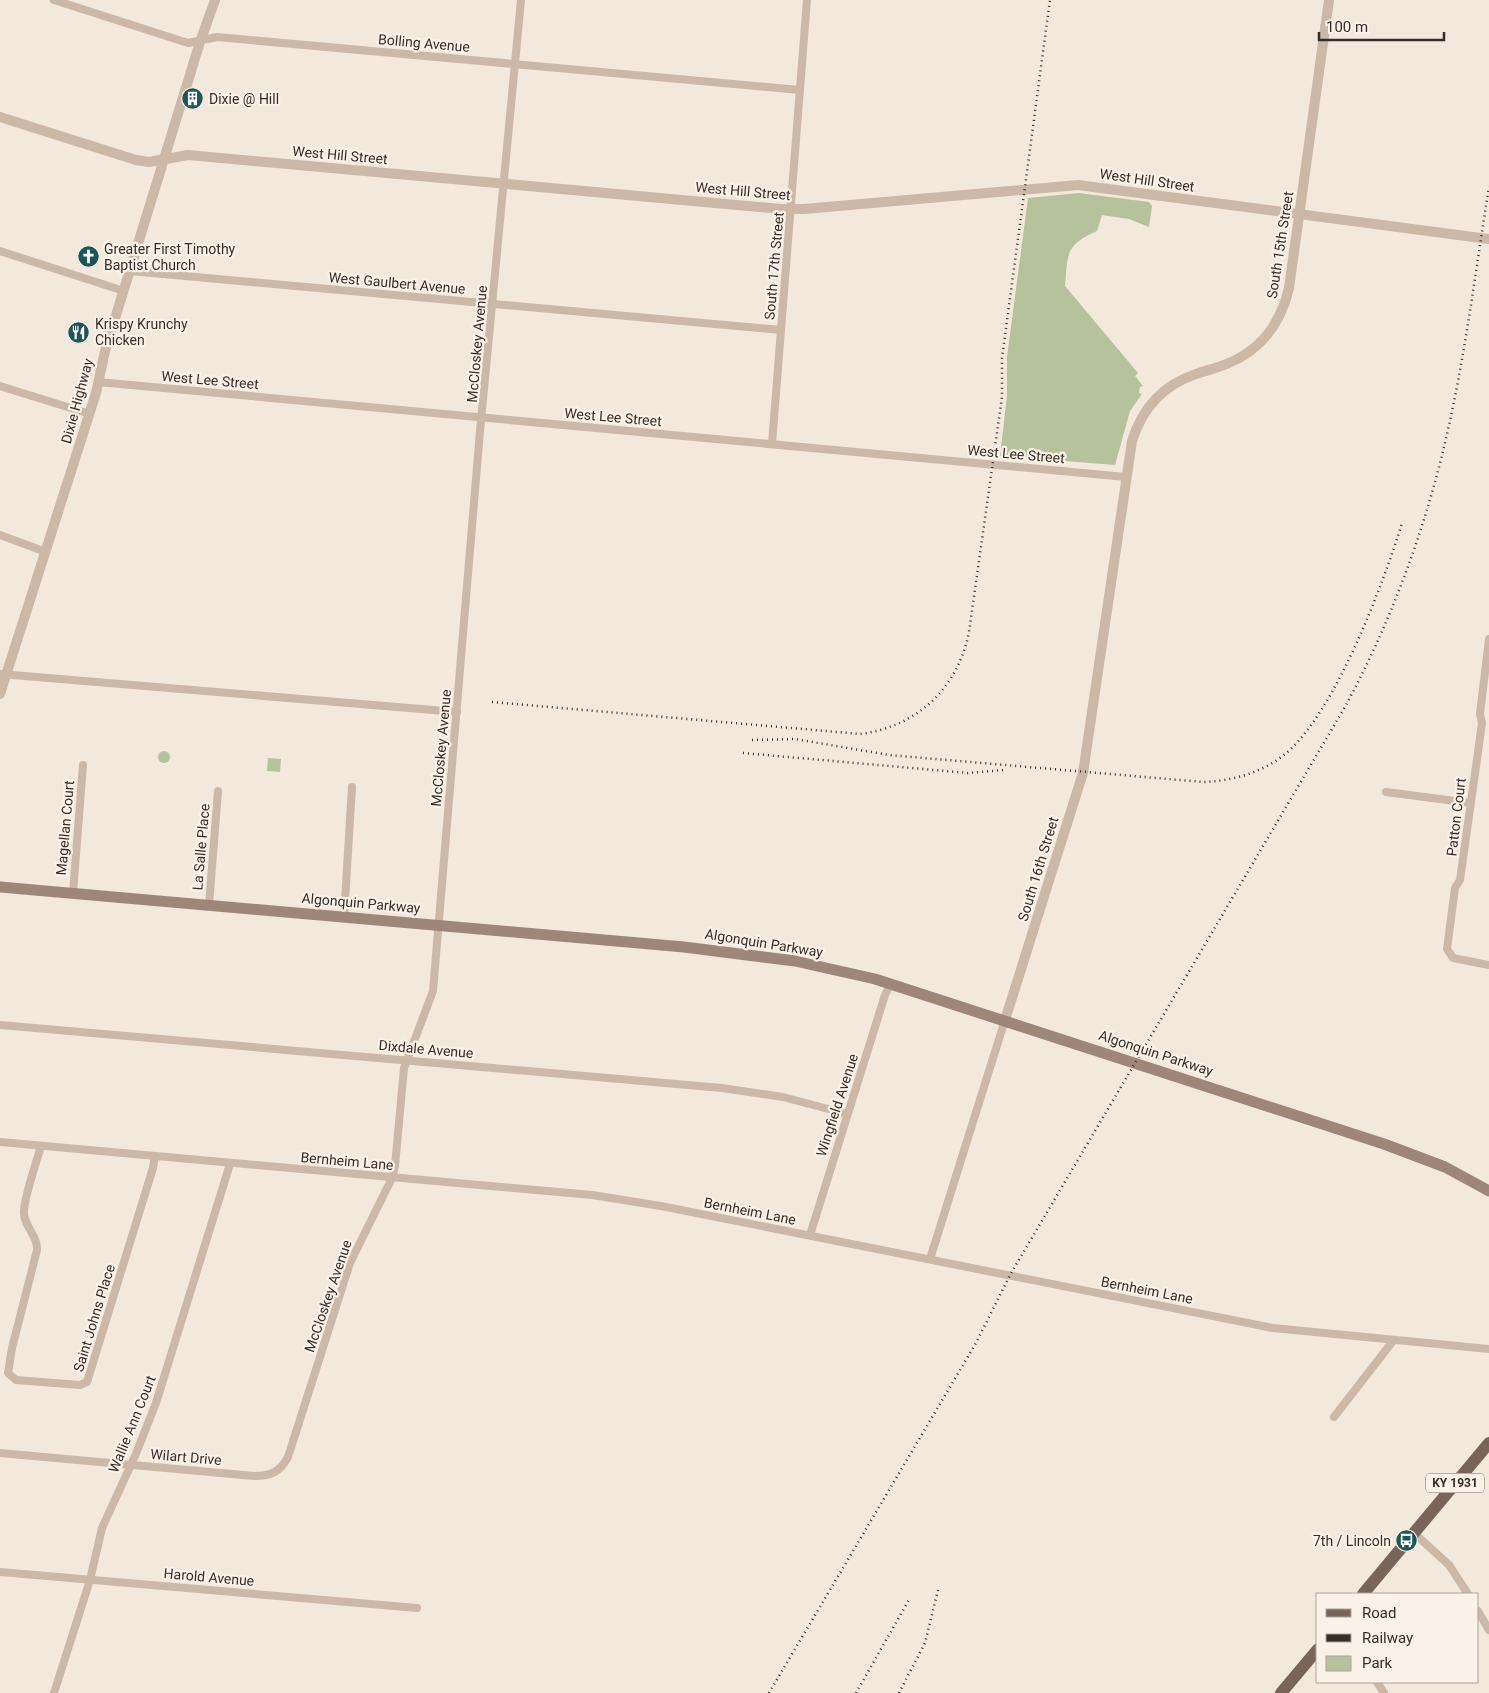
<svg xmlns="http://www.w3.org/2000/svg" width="1489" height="1693" viewBox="0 0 1489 1693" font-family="Roboto,sans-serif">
  <rect width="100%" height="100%" fill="#f2e8dc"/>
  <g fill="#b5c29b">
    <path d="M1079,193L1149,202L1152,206L1149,227L1129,219L1102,215L1097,231C1065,245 1068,254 1065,286L1138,373L1135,376L1143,386L1140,387L1139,393L1142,394L1130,411L1115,465L1000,456L1007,396V357L1028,198Z"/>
    <circle cx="164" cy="757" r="6"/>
    <polygon points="268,758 281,759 280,772 267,771"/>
  </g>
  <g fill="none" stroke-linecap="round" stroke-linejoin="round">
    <g stroke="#cbb8a7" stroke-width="8">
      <polyline points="54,0 188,43 217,37 800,90"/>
      <polyline points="0,251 124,291"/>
      <polyline points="130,271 781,330"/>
      <polyline points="98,382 1126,477"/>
      <polyline points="0,386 90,414"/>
      <polyline points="772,444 807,0"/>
      <polyline points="0,535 46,552"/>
      <polyline points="1489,639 1480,714 1482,723 1479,745 1460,880 1455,888 1447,949 1453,958 1489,965"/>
      <polyline points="0,674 457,712"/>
      <polyline points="1386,792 1470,803"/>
      <polyline points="73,893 83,765"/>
      <polyline points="209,905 218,791"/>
      <polyline points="344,917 352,787"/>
      <polyline points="0,1025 722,1088 783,1097 847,1114"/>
      <polyline points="0,1142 592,1195 661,1206 1273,1328 1489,1349"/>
      <path d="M41,1146C36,1164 25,1194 24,1211C23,1226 38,1235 37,1250L12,1348L8,1373L16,1380L80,1385L87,1382L153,1168L155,1156"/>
      <polyline points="810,1235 885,995 891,983"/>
      <polyline points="930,1259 1005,1020"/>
      <polyline points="1334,1417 1393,1341"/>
      <path d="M0,1453L254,1476C271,1476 280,1472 288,1457L350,1263L392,1178L395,1166L404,1068L433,991L480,431L521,0"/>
      <polyline points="1414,1533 1449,1565 1468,1594"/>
      <polyline points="0,1572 417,1608"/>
      <polyline points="1478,1611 1489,1630"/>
      <polyline points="1377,1682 1384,1693"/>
      <polyline points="54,1693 90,1580 102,1528 135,1456 156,1403 230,1164"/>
    </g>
    <g stroke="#cbb8a7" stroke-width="10">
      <polyline points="0,117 136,160 149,162 188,155 781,209 804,209 1078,185 1489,239"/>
      <polyline points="0,694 96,393 105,351 200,42 215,0"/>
      <path d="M1005,1020L1083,773L1132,441C1142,409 1163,385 1196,374C1207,370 1218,368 1229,363C1262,349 1281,322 1289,288L1329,0"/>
    </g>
    <polyline stroke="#9e8779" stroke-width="11" points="0,887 684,947 795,961 875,979 1384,1144 1445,1167 1489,1191"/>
    <g stroke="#796459" stroke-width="12">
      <polyline points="1363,1594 1489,1443"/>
      <polyline points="1281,1693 1318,1649"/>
    </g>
    <g stroke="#372d28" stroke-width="2.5" stroke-dasharray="1 4" stroke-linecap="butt">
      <path d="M492,702L860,734C917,727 958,688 969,632L1002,397V358L1050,0"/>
      <path d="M752,740L795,739L889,755L1203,782C1232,781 1261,773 1284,755C1334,715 1383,585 1402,523"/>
      <polyline points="743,753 968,773 1004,770"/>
      <path d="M769,1693L976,1343L1010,1275L1345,707C1386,631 1417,551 1439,467C1463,375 1474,280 1489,187"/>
      <polyline points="856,1693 910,1598"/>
      <polyline points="899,1693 925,1643 938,1590"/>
    </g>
  </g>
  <defs>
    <symbol id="building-disc" viewBox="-11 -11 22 22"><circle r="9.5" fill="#1d5559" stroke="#faf2e8"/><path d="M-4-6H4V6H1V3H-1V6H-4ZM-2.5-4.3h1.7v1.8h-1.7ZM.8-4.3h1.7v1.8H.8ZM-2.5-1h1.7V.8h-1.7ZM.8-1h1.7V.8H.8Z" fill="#fff"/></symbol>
    <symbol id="church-disc" viewBox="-11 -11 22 22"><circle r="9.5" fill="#1d5559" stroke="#faf2e8"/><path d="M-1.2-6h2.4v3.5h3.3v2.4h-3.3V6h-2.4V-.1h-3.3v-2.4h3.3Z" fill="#fff"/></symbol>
    <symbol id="restaurant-disc" viewBox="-11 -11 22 22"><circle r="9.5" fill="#1d5559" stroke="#faf2e8"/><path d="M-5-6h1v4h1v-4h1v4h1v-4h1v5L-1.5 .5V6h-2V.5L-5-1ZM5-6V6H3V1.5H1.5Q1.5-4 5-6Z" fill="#fff"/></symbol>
    <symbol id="bus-disc" viewBox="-11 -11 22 22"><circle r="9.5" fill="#1d5559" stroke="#faf2e8"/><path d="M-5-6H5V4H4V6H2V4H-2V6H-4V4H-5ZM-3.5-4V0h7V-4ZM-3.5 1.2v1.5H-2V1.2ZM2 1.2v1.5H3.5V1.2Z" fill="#fff"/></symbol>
  </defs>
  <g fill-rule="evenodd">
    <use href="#building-disc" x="180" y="86" width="25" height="25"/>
    <use href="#church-disc" x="76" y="244" width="25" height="25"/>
    <use href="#restaurant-disc" x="66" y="320" width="25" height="25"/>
    <use href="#bus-disc" x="1394" y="1528" width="25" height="25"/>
  </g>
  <g text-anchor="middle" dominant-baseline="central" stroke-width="4.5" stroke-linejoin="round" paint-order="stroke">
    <rect fill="#faf2e8" stroke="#726862" stroke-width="1" x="1426" y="1473.5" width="58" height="19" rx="4"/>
    <g font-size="12" font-weight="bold" fill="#372d28">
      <text x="1455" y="1483">KY 1931</text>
    </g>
    <g font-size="14" fill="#372d28" stroke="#faf2e8">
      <text transform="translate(424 43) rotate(5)">Bolling Avenue</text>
      <text transform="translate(340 155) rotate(5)">West Hill Street</text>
      <text transform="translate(1147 180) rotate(8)">West Hill Street</text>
      <text transform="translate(743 191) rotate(5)">West Hill Street</text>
      <text transform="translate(1280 245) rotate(-81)">South 15th Street</text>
      <text transform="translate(774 266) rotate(-85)">South 17th Street</text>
      <text transform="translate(397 283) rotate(5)">West Gaulbert Avenue</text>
      <text transform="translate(477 344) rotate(-85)">McCloskey Avenue</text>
      <text transform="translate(210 380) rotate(5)">West Lee Street</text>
      <text transform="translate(77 401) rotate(-75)">Dixie Highway</text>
      <text transform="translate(613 417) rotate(5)">West Lee Street</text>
      <text transform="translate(1016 454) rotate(5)">West Lee Street</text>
      <text transform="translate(441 748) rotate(-85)">McCloskey Avenue</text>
      <text transform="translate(1456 817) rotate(-83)">Patton Court</text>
      <text transform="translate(65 828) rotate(-85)">Magellan Court</text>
      <text transform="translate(201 847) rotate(-85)">La Salle Place</text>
      <text transform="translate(1038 869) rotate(-73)">South 16th Street</text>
      <text transform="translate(361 903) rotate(5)">Algonquin Parkway</text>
      <text transform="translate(764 943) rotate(9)">Algonquin Parkway</text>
      <text transform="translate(426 1049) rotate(5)">Dixdale Avenue</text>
      <text transform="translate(1156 1053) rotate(18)">Algonquin Parkway</text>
      <text transform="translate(837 1105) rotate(-72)">Wingfield Avenue</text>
      <text transform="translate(347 1161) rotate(5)">Bernheim Lane</text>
      <text transform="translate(750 1211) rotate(11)">Bernheim Lane</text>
      <text transform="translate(1147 1290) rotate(11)">Bernheim Lane</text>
      <text transform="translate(328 1296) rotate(-71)">McCloskey Avenue</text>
      <text transform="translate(94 1318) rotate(-73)">Saint Johns Place</text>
      <text transform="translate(132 1424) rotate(-68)">Wallie Ann Court</text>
      <text transform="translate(186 1457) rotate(5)">Wilart Drive</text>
      <text transform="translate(209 1577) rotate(5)">Harold Avenue</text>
    </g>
    <g font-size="14" fill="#372d28" stroke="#faf2e8" text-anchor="start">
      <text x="209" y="99">Dixie @ Hill</text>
      <text x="104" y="249">Greater First Timothy<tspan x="104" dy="16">Baptist Church</tspan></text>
      <text x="95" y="324">Krispy Krunchy<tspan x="95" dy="16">Chicken</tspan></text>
      <text x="1391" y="1541" text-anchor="end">7th / Lincoln</text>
    </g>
  </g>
  <rect x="1316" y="1593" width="162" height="90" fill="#faf2e8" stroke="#aca39b"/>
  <rect x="1326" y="1609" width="25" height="8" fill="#796459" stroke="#aca39b"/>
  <text x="1362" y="1618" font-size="15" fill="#372d28">Road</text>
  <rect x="1326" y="1634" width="25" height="8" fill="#372d28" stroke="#aca39b"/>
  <text x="1362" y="1643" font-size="15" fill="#372d28">Railway</text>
  <rect x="1326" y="1656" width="25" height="15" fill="#b5c29b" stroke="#aca39b"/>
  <text x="1362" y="1668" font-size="15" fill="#372d28">Park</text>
  <path d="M1319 32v8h125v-8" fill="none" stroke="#372d28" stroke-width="2.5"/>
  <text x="1326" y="32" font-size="15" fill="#372d28" stroke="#faf2e8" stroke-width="4" paint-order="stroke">100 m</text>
</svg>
